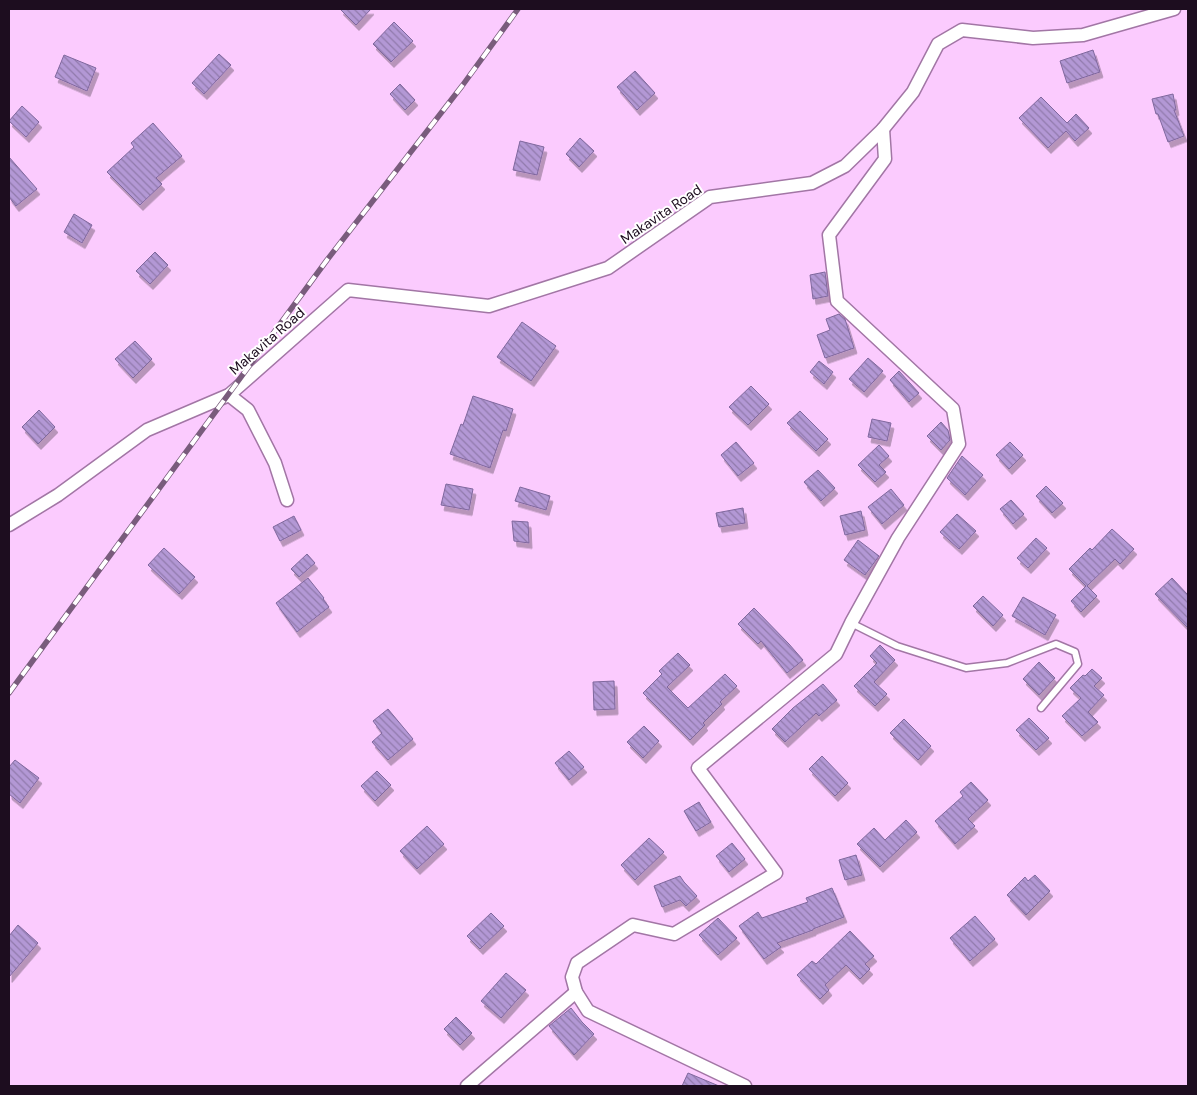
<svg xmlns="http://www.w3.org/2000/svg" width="1197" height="1095" viewBox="0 0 1197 1095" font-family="'DM Sans',sans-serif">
  <defs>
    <pattern id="building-back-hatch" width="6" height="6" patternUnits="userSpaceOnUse" patternTransform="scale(1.25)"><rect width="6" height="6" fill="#b398d5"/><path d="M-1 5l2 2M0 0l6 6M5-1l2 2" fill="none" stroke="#917aac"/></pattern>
    <filter id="shadow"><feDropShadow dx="3" dy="5.5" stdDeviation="0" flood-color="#0004"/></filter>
  </defs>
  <rect width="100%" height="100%" fill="#fbcbfe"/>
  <g fill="url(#building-back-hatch)" stroke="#7f679d" filter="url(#shadow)">
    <polygon points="340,9 371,9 356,25"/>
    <polygon points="394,22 413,41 391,62 373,44"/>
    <polygon points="1093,50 1100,72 1067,83 1060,61"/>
    <polygon points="219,54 231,65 204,94 192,83"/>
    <polygon points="64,55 96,68 87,91 55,77"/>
    <polygon points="635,71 655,93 637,110 617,87"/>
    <polygon points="400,84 415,100 405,110 390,94"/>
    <polygon points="1173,94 1176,110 1174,110 1184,136 1168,142 1158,114 1156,114 1152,99"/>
    <polygon points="1041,97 1067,123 1076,114 1089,128 1075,141 1066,131 1048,148 1019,118"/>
    <polygon points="22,106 39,122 26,137 9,121"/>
    <polygon points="153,123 182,156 156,178 162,184 140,205 107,172 134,147 131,143"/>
    <polygon points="580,138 594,151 579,167 566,154"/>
    <polygon points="520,141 544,147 537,175 513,170"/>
    <polygon points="9,157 37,189 16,206 9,197"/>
    <polygon points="74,214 92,225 82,243 64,232"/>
    <polygon points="155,252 168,265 150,284 136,271"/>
    <polygon points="825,272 828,296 813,299 810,275"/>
    <polygon points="839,314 845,319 854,348 825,358 817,335 830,330 826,319"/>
    <polygon points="522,322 556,346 531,381 497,357"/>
    <polygon points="135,341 152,359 133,378 115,359"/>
    <polygon points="868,358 883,371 864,392 849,379"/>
    <polygon points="819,361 833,372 824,384 810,372"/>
    <polygon points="899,371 919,393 909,402 890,380"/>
    <polygon points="751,386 769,404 748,425 729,407"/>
    <polygon points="473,396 513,409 506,431 503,430 490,468 450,454 461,424 463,425"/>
    <polygon points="39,410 55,427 38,444 22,427"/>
    <polygon points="800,411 828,439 816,451 787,423"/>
    <polygon points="872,419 891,423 887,441 868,437"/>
    <polygon points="941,422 948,430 950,440 941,450 927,436"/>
    <polygon points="736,442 754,463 738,476 721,455"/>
    <polygon points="1010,442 1023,455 1009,469 996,455"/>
    <polygon points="879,445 889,456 879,465 886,472 875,482 858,465"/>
    <polygon points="962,456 983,475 965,495 947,478"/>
    <polygon points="818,470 835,488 821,501 804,482"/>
    <polygon points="446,484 473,489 469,510 441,505"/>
    <polygon points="1046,486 1063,503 1052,513 1036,496"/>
    <polygon points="520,487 550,496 546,510 515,501"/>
    <polygon points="891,489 904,505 882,524 868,507"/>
    <polygon points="1011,500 1024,514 1013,524 1000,509"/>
    <polygon points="743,508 745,523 719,527 716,513"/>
    <polygon points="861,511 865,530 845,535 840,516"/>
    <polygon points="957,514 976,531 959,549 940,532"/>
    <polygon points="294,516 301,530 280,541 273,527"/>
    <polygon points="512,521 528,522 529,543 514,541"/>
    <polygon points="1112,529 1134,549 1120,564 1115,559 1087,586 1097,596 1081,612 1071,601 1086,586 1069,569 1090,548 1092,550"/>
    <polygon points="1036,538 1047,548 1028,568 1017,558"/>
    <polygon points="858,540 879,556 865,575 844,560"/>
    <polygon points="164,548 195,577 179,594 148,565"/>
    <polygon points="307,554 315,563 299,577 291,569"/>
    <polygon points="308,578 324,598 323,599 329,607 297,632 276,603"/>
    <polygon points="1172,578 1188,595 1188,628 1155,594"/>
    <polygon points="983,596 1003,615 993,626 973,606"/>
    <polygon points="1023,597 1056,615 1045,635 1012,616"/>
    <polygon points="754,608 789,644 803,660 787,673 761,641 758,644 738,624"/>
    <polygon points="880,645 895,660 874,682 887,694 875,706 854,686 877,663 870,656"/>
    <polygon points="678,653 690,665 667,687 688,708 725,674 737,686 720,702 722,704 703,723 705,725 690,740 643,693 662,674 659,671"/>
    <polygon points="1039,662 1055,678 1039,695 1023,679"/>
    <polygon points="1092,669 1102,678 1094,686 1104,695 1088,712 1098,722 1082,736 1062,716 1081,698 1070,688 1083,675 1085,676"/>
    <polygon points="614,681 615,709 594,710 593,682"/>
    <polygon points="823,684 837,700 819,716 816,713 785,742 772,729 793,708"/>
    <polygon points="388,709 413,739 388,760 372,742 382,733 373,721"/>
    <polygon points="1029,718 1049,738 1036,750 1016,730"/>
    <polygon points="904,719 931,746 918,760 890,733"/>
    <polygon points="644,726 659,741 643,758 627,742"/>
    <polygon points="569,751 584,767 569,780 555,763"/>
    <polygon points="822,756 848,783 835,796 809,769"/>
    <polygon points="15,760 39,778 20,803 9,794 9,767"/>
    <polygon points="377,771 391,785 375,801 361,786"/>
    <polygon points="971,782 988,800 968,819 975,826 955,844 935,821 963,796 960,792"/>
    <polygon points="699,802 711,822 696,831 684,811"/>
    <polygon points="906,820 917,832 880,867 857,844 874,828 885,840"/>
    <polygon points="427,826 444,844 417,869 400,851"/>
    <polygon points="649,838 664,852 635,880 621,865"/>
    <polygon points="732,843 745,859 729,872 716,856"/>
    <polygon points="856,855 862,875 845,880 839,860"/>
    <polygon points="1035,875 1050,891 1026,915 1007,895 1025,877 1028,881"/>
    <polygon points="680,876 684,882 697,896 686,906 680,900 662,907 654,886"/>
    <polygon points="832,888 844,917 813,929 813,930 777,943 781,947 764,959 739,926 758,912 762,918 808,902 806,898"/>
    <polygon points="491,913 504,926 480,949 467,936"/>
    <polygon points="975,916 995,939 970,961 950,938"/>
    <polygon points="718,918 737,938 718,955 699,935"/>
    <polygon points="18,925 38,943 9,977 9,936"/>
    <polygon points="850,931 874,956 865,964 870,969 860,979 846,965 825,985 829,990 820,999 797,975 812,961 816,964"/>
    <polygon points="506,973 526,990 501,1018 481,1001"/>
    <polygon points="571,1008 582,1022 594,1034 574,1055 549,1026"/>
    <polygon points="456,1017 472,1033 460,1045 444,1029"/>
    <polygon points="688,1073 719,1086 682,1086"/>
  </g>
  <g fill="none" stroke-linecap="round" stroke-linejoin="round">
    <defs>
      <polyline id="lane" points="851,623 897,646 966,668 1007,663 1056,644 1075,652 1078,664 1041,708"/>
      <g id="street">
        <polyline points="229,395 248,410 275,463 287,500"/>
        <polyline points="9,525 58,495 147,430 229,395 348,290 489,306 608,268 710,197 812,183 845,166 883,129 913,92 938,44 962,30 1033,38 1083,35 1174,9"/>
        <polyline points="467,1086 576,992"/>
        <polyline points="745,1086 588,1011 576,992 572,977 577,963 633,925 674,934 776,873 698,768 836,654 851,623 898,538 959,444 953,409 837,301 829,235 885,159 883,129"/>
      </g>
    </defs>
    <use href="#lane" stroke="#a276a5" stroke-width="9"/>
    <use href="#street" stroke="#a276a5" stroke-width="15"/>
    <use href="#lane" stroke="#fff" stroke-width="6"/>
    <use href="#street" stroke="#fff" stroke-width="12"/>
    <defs>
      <polyline id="rail" points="9,693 327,260 462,86 518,9"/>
    </defs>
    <use href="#rail" stroke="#795c7c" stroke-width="5.5"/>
    <use href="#rail" stroke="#fff" stroke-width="4" stroke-dasharray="11" stroke-linecap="butt"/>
  </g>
  <g text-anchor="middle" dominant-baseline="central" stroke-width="4" stroke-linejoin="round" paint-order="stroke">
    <g font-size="14" fill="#1d0d1f" stroke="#fff">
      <text transform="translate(661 214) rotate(-34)">Makavita Road</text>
      <text transform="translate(267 341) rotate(-41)">Makavita Road</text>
    </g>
  </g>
  <rect width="1197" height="1095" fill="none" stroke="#1d0d1f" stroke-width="20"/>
</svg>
